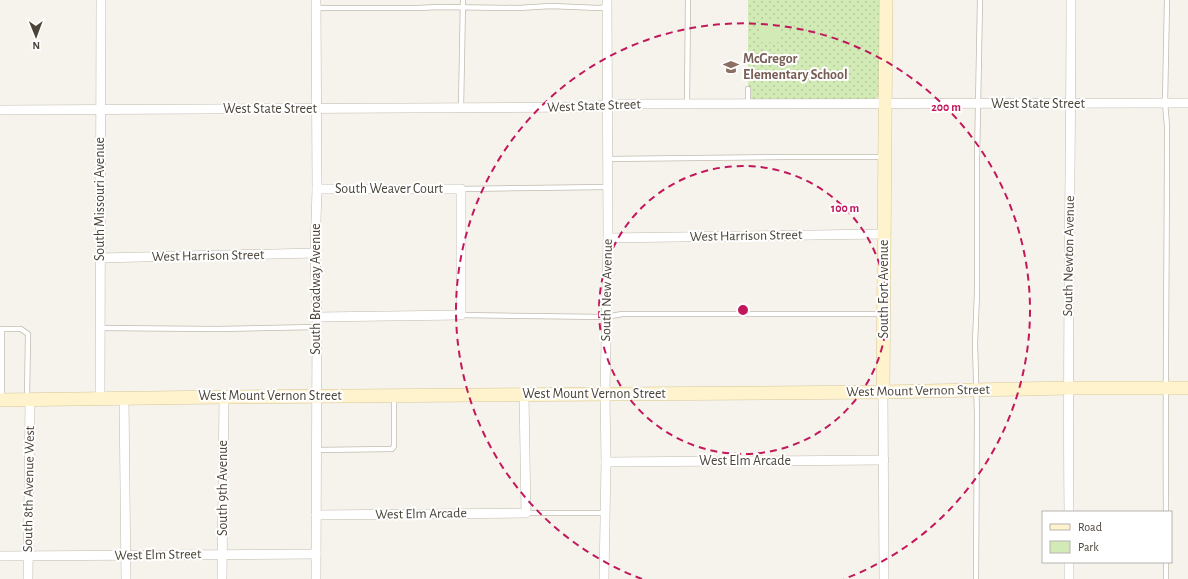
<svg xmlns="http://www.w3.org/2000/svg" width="1188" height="579" viewBox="0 0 1188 579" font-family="'Alegreya Sans',sans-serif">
  <defs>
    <pattern id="green-dots" width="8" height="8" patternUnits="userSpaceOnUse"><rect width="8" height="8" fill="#d2eab5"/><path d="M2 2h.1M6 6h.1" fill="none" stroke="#b6ca9c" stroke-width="1.8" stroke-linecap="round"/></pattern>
  </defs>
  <rect width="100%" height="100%" fill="#f6f3ec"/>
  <polygon fill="url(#green-dots)" points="748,0 880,0 879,94 878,97 873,99 748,99"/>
  <rect fill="#d2eab5" x="759" y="20" width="22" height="22"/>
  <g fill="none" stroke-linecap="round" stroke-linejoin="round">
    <defs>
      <g id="lane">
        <polyline points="316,8 417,8 440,7 518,8 551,6 599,8 607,7"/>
        <polyline points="748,89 748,104"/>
        <polyline points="687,104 688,0"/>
        <polyline points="461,108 463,0"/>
        <polyline points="607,159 784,157 883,157"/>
        <polyline points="461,189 607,187"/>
        <polyline points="461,315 606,317 622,314 883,314"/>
        <polyline points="100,328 217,329 317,327"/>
        <polyline points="0,329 21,329 28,334 27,398"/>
        <polyline points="2,399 2,329"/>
        <polyline points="316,450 392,449 394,446 394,397"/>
        <path d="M1166,512C1165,383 1167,254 1167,126L1165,103L1167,0"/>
        <polyline points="526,513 605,513"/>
        <polyline points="1166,562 1166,579"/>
        <polyline points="976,579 977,415 975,343 977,293 977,160 980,0"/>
      </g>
      <g id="street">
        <path d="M0,110L592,107L607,104C801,104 994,103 1188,103"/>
        <polyline points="608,238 884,234"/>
        <polyline points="100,258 315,253"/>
        <polyline points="317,317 461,315 461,189 317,189"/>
        <polyline points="883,392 884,579"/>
        <polyline points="100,398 101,0"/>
        <polyline points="124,398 126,579"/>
        <polyline points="606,462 884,460"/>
        <path d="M1069,512C1067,341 1071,171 1071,0"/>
        <polyline points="316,515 526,513 524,394"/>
        <polyline points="0,556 316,554"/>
        <polyline points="1069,562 1069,579"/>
        <polyline points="28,579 30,400"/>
        <polyline points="222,579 224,397"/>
        <polyline points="316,579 317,317 315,253 317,189 316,0"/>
        <polyline points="604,579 606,462 605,394 608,238 607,0"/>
      </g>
      <g id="secondary">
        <polyline points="883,392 886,0"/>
        <polyline points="0,400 224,397 883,392 1068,388 1188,388"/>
      </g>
    </defs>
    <use href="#lane" stroke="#c2bbae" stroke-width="6"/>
    <use href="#street" stroke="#c2bbae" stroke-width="10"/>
    <use href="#secondary" stroke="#d6c79b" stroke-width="14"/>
    <use href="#lane" stroke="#fff" stroke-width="4.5"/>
    <use href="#street" stroke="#fff" stroke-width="9"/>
    <use href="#secondary" stroke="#fff3cd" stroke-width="13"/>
  </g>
  <g fill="none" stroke="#c2185b" stroke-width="2" stroke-dasharray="7 5">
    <circle cx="743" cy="310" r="144"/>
    <path d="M642 579A287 287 0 1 1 844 579"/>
  </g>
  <defs>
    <symbol id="school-bare" viewBox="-9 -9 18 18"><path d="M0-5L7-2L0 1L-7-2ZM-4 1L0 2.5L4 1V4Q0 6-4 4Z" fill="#8d6e63" stroke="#fff" stroke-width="2.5" paint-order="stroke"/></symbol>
  </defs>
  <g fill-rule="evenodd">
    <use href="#school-bare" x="720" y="56" width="22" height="22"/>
  </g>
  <g text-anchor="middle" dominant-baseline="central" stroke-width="4" stroke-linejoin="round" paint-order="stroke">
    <g font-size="14" font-weight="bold" fill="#785e54" stroke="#fff" text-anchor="start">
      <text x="743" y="59">McGregor<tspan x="743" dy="16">Elementary School</tspan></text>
    </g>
    <g font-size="14" fill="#4b4439" stroke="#fff">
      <text x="1038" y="104">West State Street</text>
      <text transform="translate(594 106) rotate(-2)">West State Street</text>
      <text x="270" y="109">West State Street</text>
      <text x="389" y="189">South Weaver Court</text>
      <text transform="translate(100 199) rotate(-90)">South Missouri Avenue</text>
      <text transform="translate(746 236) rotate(-1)">West Harrison Street</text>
      <text transform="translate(208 256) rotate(-1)">West Harrison Street</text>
      <text transform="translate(1069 256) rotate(-89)">South Newton Avenue</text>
      <text transform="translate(316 289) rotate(-90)">South Broadway Avenue</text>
      <text transform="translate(884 289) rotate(-90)">South Fort Avenue</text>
      <text transform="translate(607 290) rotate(-89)">South New Avenue</text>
      <text transform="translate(918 391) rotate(-1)">West Mount Vernon Street</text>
      <text x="594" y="394">West Mount Vernon Street</text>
      <text x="270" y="396">West Mount Vernon Street</text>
      <text x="745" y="461">West Elm Arcade</text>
      <text transform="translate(223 488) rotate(-90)">South 9th Avenue</text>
      <text transform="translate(29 489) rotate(-89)">South 8th Avenue West</text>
      <text transform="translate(421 514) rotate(-1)">West Elm Arcade</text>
      <text transform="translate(158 555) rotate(-1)">West Elm Street</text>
    </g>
  </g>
  <circle cx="743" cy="310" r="6" fill="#c2185b" stroke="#fff" stroke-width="2"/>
  <g font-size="12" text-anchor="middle" font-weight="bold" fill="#c2185b" stroke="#fff" stroke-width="4" stroke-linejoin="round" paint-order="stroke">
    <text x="946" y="111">200 m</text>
    <text x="845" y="212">100 m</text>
  </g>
  <rect x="1042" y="511" width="130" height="52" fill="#ffffff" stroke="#b7b4b0"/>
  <rect x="1050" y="524" width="20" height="6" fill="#fff3cd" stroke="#b7b4b0"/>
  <text x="1078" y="531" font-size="12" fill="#4b4439">Road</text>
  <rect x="1050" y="541" width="20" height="12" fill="#d2eab5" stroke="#b7b4b0"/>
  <text x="1078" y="551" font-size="12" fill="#4b4439">Park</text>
  <g transform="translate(36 36) rotate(179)" stroke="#ffffff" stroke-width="3" paint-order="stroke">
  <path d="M0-3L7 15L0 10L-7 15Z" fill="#4b4439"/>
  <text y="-6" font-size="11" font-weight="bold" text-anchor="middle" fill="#4b4439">N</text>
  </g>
</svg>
